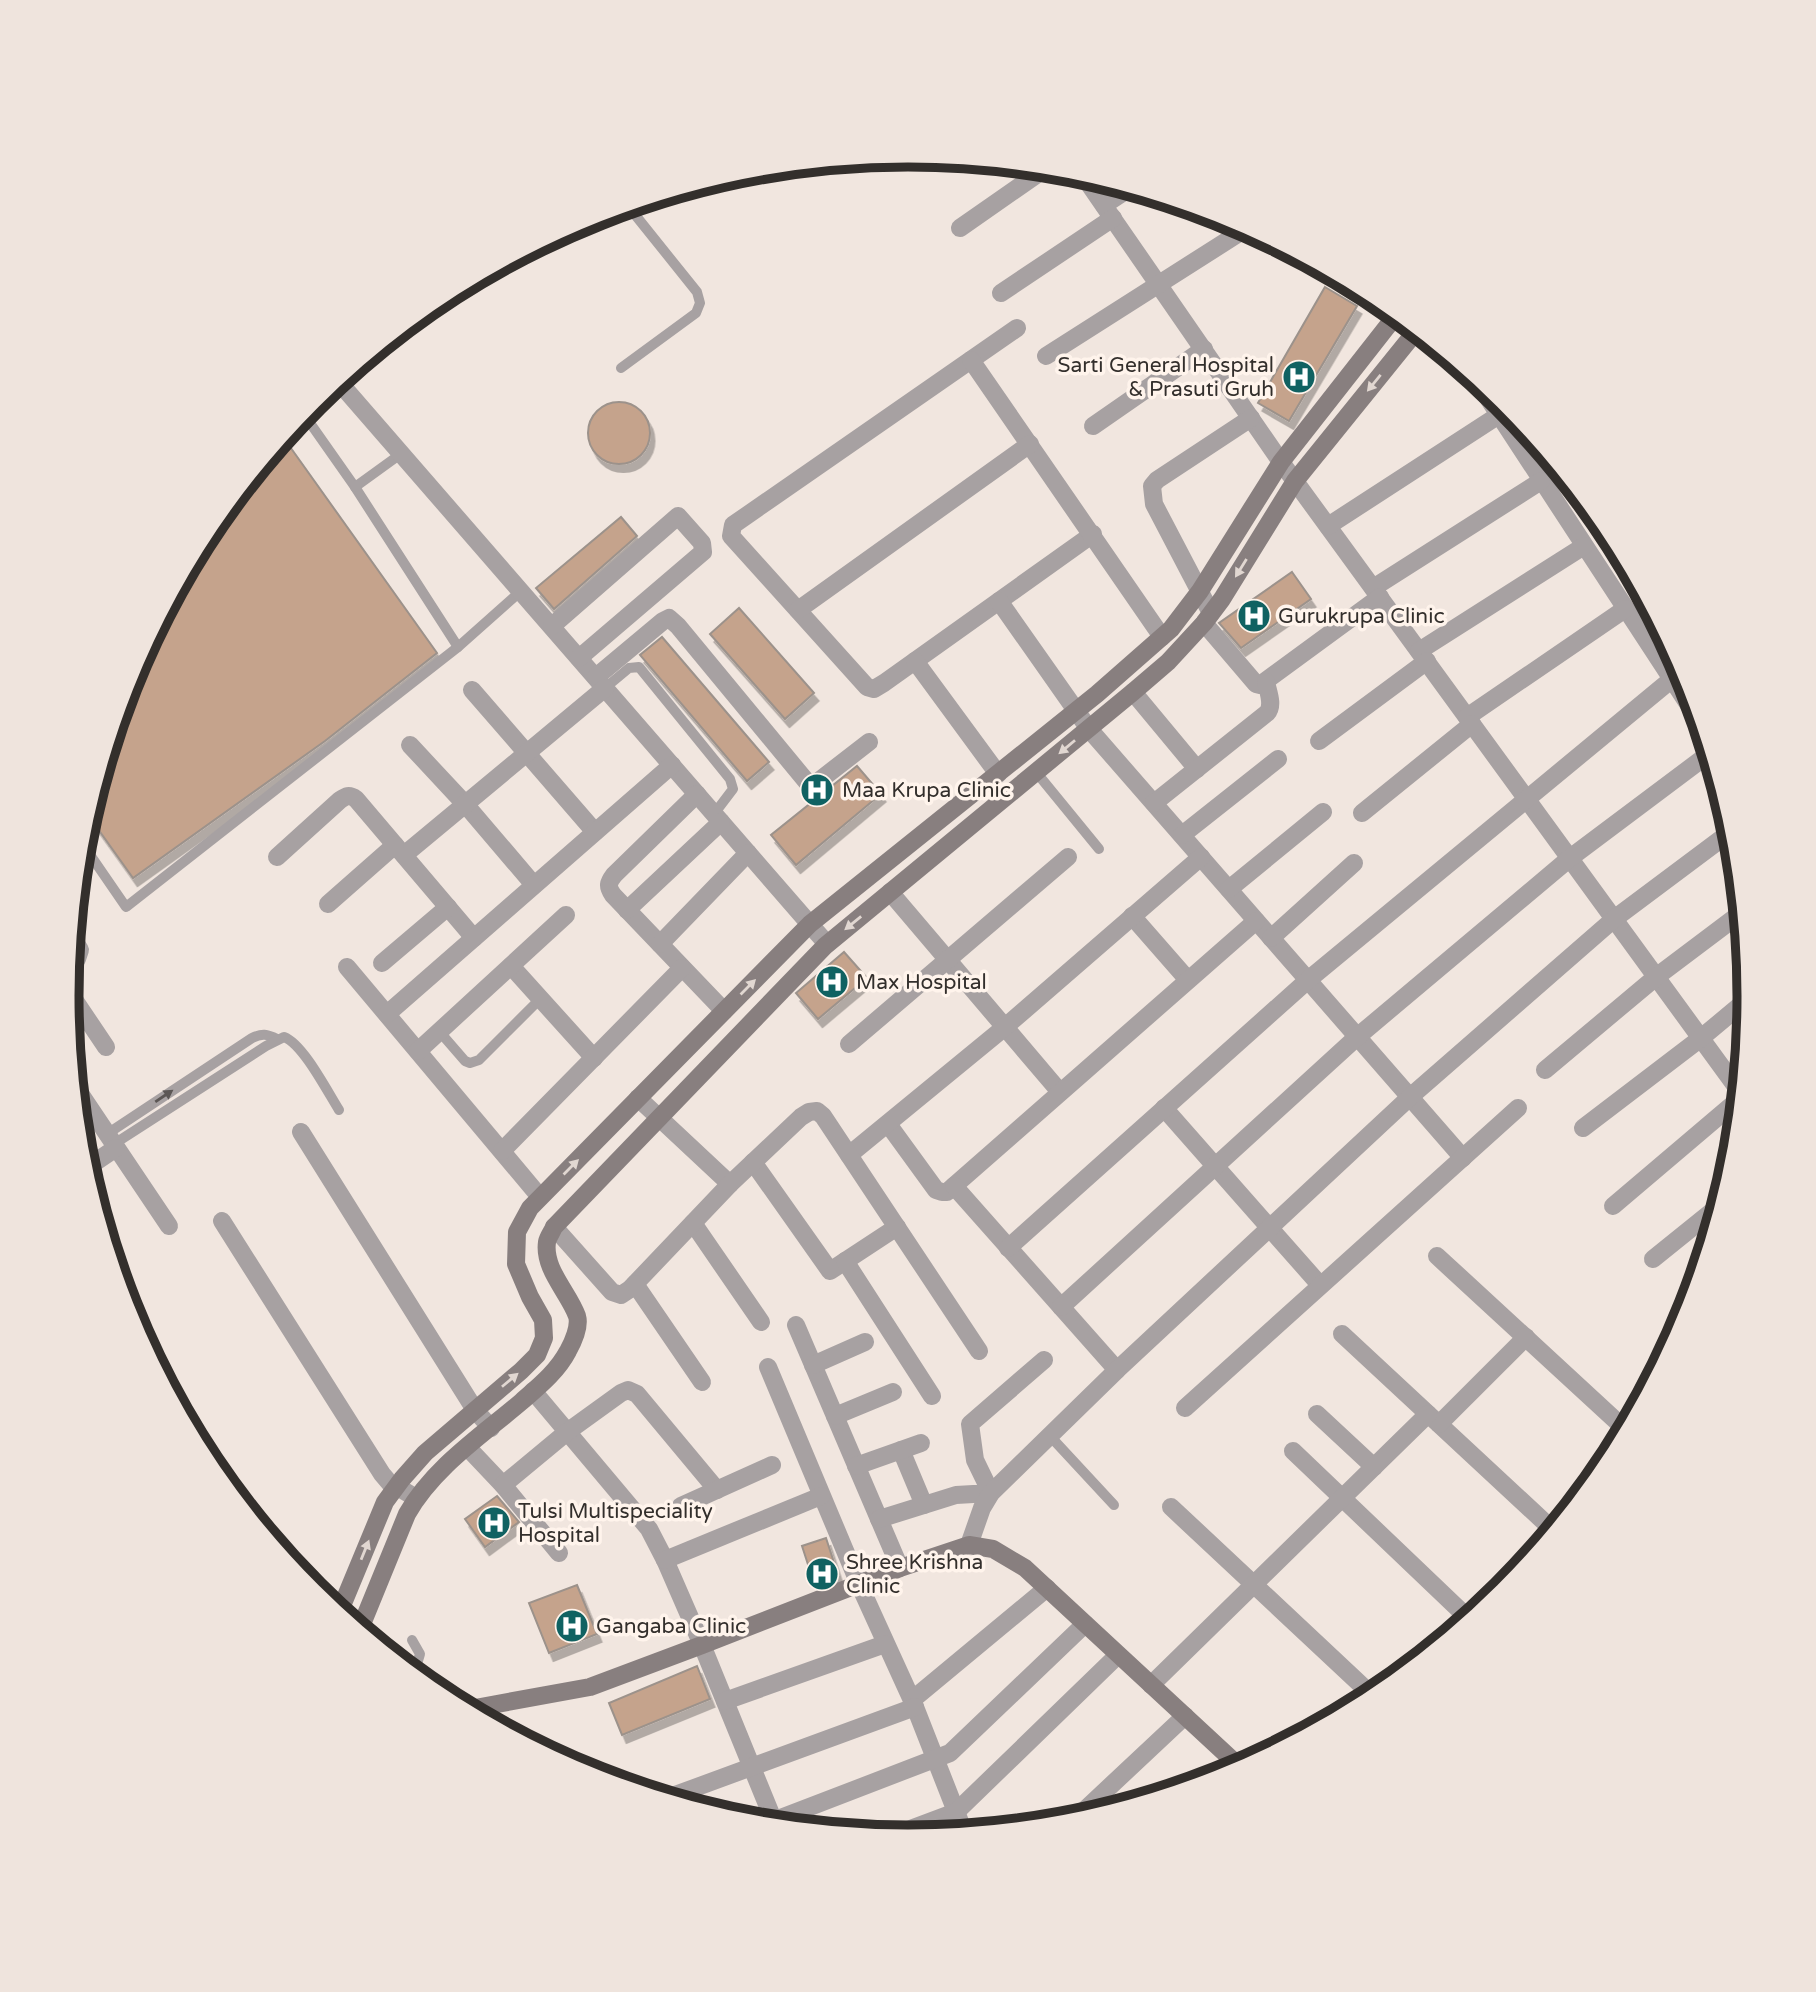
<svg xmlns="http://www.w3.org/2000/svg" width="1816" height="1992" viewBox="0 0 1816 1992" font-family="'Varela Round',sans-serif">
  <defs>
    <filter id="shadow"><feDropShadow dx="4.5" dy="8" stdDeviation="0" flood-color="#0004"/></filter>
  </defs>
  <rect width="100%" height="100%" fill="#f1e6df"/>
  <g fill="#c5a38c" stroke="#9c928b" stroke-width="2" filter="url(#shadow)">
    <polygon points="1325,287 1357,306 1289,421 1258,403"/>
    <circle cx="619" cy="433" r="31"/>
    <polygon points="283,437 437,653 325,741 133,878 88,815 131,674 209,528"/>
    <polygon points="621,517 637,536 554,609 536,588"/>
    <polygon points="1292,572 1311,599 1241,648 1219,623"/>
    <polygon points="739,608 814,693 785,719 710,634"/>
    <polygon points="662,637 769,762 747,781 640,655"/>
    <polygon points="857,766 881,794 796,865 771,835"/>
    <polygon points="844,952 867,978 818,1019 796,993"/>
    <polygon points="497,1496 519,1522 485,1547 465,1519"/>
    <polygon points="826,1538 838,1575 814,1583 802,1546"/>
    <polygon points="577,1585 597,1634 549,1653 529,1603"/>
    <polygon points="697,1666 710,1699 622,1735 609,1703"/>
  </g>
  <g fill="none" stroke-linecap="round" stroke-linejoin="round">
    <g stroke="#a7a1a2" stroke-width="10">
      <polyline points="621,368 696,313 700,303 697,292 628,206"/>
      <polyline points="303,413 355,487 458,647"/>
      <polyline points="355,487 402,453"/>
      <polyline points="605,688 629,668 639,667 730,779 733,789 714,814"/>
      <polyline points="1036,772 1099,849"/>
      <polyline points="82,843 126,907 458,647 521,591"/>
      <polyline points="439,1031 465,1061 470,1063 479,1060 540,999"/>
      <path d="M107,1134L252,1038C262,1033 267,1034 277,1039"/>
      <path d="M114,1144L266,1046L284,1037C303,1044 327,1091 339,1110"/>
      <polyline points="1050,1436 1114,1505"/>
      <polyline points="305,1582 314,1575"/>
      <polyline points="412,1640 420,1654 414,1674"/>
    </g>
    <g stroke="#a7a1a2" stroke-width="18">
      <polyline points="919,159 924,156"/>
      <polyline points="1082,174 1281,462 1740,1092"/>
      <polyline points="1104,205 1130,188"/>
      <polyline points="960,228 1046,168"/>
      <polyline points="1001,293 1113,218"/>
      <polyline points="1017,328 733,525 731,536 867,687 874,689 884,683 1093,534"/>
      <polyline points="1046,356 1247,228"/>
      <polyline points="971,360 1162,637"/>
      <polyline points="1475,378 1700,722"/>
      <polyline points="338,381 827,944"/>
      <polyline points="1093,426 1204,349"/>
      <polyline points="1328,526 1499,415"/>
      <polyline points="1373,588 1541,481"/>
      <polyline points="999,601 1089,729 1463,1158"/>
      <polyline points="798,610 1030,444"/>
      <polyline points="1211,613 1154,504 1152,486 1157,480 1251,418"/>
      <polyline points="1204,623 1256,684 1260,685 1380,597"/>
      <polyline points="552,626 678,516 702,543 703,552 579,658"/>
      <polyline points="1419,651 1584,546"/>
      <polyline points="915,661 998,774"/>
      <polyline points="596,677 663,621 669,618 678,626 811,787 869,742"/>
      <polyline points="472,690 595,832"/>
      <polyline points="1133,692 1197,769"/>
      <polyline points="1467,717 1625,609"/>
      <polyline points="1319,741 1427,661"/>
      <polyline points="410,745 465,804 534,885"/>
      <path d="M697,794L614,875C608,883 607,886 613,895L724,1011"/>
      <path d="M1154,803L1267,713C1274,705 1268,692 1266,682"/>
      <polyline points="1362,813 1472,724"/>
      <polyline points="1182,835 1278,759"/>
      <polyline points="404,855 605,688"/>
      <path d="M277,857L340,800C346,796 349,794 356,799L474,938"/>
      <polyline points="1229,889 1323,812"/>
      <polyline points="890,892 1060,1092"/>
      <polyline points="328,904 395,845"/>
      <polyline points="627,910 721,822"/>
      <polyline points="1132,916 1188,980"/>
      <polyline points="1271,938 1354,863"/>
      <polyline points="660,944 748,853"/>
      <polyline points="382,963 448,907"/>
      <polyline points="69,966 77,959 80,950 72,937"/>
      <polyline points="511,966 594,1058"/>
      <polyline points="347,967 540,1197"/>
      <polyline points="67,989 106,1047"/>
      <polyline points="387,1014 672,765"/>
      <polyline points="849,1044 1068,857"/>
      <polyline points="418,1051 566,915"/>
      <polyline points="1545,1070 1656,977 1741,913"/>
      <polyline points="75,1086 169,1226"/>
      <polyline points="638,1098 730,1184"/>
      <polyline points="1164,1108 1320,1285"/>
      <polyline points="888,1124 936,1190 942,1192 947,1192 1256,921"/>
      <polyline points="1583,1128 1701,1038 1749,998"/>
      <polyline points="301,1132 475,1410 491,1428"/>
      <polyline points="502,1151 682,968"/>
      <polyline points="849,1155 1005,1027 1201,857"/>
      <polyline points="753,1162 830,1271 897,1227"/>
      <polyline points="85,1169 116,1148"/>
      <polyline points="954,1186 1117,1370"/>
      <polyline points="1613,1206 1739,1099"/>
      <polyline points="222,1221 382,1474 393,1487 396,1486 416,1498"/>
      <polyline points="693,1223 761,1322"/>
      <polyline points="554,1227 612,1292 621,1295 630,1289 730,1184 801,1117 809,1112 817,1111 823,1116 979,1351"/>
      <polyline points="1008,1248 1308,980 1672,679"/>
      <polyline points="1437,1256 1626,1430"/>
      <polyline points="1653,1259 1720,1205"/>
      <polyline points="845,1261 932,1396"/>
      <polyline points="635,1284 702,1382"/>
      <polyline points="1061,1307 1357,1037 1570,858 1710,753"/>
      <polyline points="796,1325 900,1568"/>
      <polyline points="1342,1334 1553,1530"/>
      <polyline points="813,1365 865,1342"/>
      <polyline points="768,1367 859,1584 915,1707 964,1832"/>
      <polyline points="533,1391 649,1529 665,1560 702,1645 775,1824"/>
      <polyline points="1185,1408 1518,1108"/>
      <polyline points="1317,1414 1374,1467"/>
      <polyline points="835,1416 893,1392"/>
      <polyline points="1439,1424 1526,1337"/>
      <polyline points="468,1448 503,1485 559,1553"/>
      <polyline points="901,1450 924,1505"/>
      <polyline points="1293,1451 1469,1619"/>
      <polyline points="856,1466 921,1443"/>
      <polyline points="503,1485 567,1432 621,1393 628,1390 637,1394 717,1490"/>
      <polyline points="681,1506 772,1465"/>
      <polyline points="1171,1507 1374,1697"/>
      <polyline points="879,1519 956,1495 991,1493 975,1460 970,1424 1044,1360"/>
      <polyline points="969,1545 982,1508 991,1493 1117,1370 1410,1097 1614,919 1733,830"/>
      <polyline points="665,1560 821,1496"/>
      <polyline points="1151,1685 1428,1414"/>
      <polyline points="912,1700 1047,1588"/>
      <polyline points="725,1701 885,1644"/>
      <polyline points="475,1708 523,1740"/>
      <polyline points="667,1798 915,1707"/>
      <polyline points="773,1821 950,1753 1085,1624"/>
      <polyline points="1073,1821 1185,1716"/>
      <polyline points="892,1836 956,1812 1118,1655"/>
    </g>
    <g stroke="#887f7f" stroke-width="18">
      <polyline points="1604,524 1612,537"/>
      <polyline points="339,1613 385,1502 402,1479 425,1453 521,1371 537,1355 544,1338 543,1320 530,1297 516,1264 517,1232 530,1208 810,924 1097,694 1171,629 1200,591 1281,462 1397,314"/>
      <path d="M360,1629L407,1514C433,1468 481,1436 521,1402C538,1387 557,1372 568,1351C573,1342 580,1326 577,1316C569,1293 543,1269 547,1242C548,1237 552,1232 554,1227L825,946L1133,692L1168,662L1204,623L1222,599L1295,481L1417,330"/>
      <polyline points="462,1707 475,1708 590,1687 702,1645 900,1568 969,1545 993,1549 1025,1568 1241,1768"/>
    </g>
  </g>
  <defs><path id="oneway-solid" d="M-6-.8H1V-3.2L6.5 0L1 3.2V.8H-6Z" transform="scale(1.75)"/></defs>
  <g fill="#e1d7d1">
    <use href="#oneway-solid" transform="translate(1374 383) rotate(129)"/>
    <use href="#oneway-solid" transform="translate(1241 568) rotate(122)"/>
    <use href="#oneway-solid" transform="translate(1067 747) rotate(140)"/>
    <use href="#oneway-solid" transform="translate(853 923) rotate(141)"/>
    <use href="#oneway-solid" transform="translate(748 987) rotate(-45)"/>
    <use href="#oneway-solid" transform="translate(571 1167) rotate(-45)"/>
    <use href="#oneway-solid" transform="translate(510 1380) rotate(-40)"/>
    <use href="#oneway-solid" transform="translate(365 1550) rotate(-68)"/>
  </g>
  <use fill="#5c5755" href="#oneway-solid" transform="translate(164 1096) rotate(-34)"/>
  <defs>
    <symbol id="hospital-disc" viewBox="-11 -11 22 22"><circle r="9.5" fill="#106262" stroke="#fff4ec"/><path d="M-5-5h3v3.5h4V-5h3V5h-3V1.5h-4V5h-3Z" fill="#fff"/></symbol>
  </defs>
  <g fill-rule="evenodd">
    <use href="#hospital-disc" x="1280" y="358" width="38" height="38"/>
    <use href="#hospital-disc" x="1235" y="597" width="38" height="38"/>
    <use href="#hospital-disc" x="798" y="771" width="38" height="38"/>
    <use href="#hospital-disc" x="813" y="963" width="38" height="38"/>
    <use href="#hospital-disc" x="475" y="1504" width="38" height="38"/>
    <use href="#hospital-disc" x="803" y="1555" width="38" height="38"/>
    <use href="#hospital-disc" x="553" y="1607" width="38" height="38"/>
  </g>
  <g text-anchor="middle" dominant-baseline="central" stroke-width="7" stroke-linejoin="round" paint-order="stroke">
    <g font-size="21" fill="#332f2c" stroke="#fff4ec" text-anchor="start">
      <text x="1274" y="365" text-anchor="end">Sarti General Hospital<tspan x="1274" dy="24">&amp; Prasuti Gruh</tspan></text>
      <text x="1278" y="616">Gurukrupa Clinic</text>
      <text x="842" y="790">Maa Krupa Clinic</text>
      <text x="856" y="982">Max Hospital</text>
      <text x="518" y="1511">Tulsi Multispeciality<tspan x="518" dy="24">Hospital</tspan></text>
      <text x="846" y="1562">Shree Krishna<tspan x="846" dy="24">Clinic</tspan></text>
      <text x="596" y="1626">Gangaba Clinic</text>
    </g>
  </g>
  <path d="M0 0H1816V1992H0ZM79 996a829 829 0 1 1 1658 0a829 829 0 1 1-1658 0Z" fill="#efe4dd" fill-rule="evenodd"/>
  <path fill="none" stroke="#332f2c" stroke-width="9" d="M79 996a829 829 0 1 1 1658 0a829 829 0 1 1-1658 0Z"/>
</svg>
